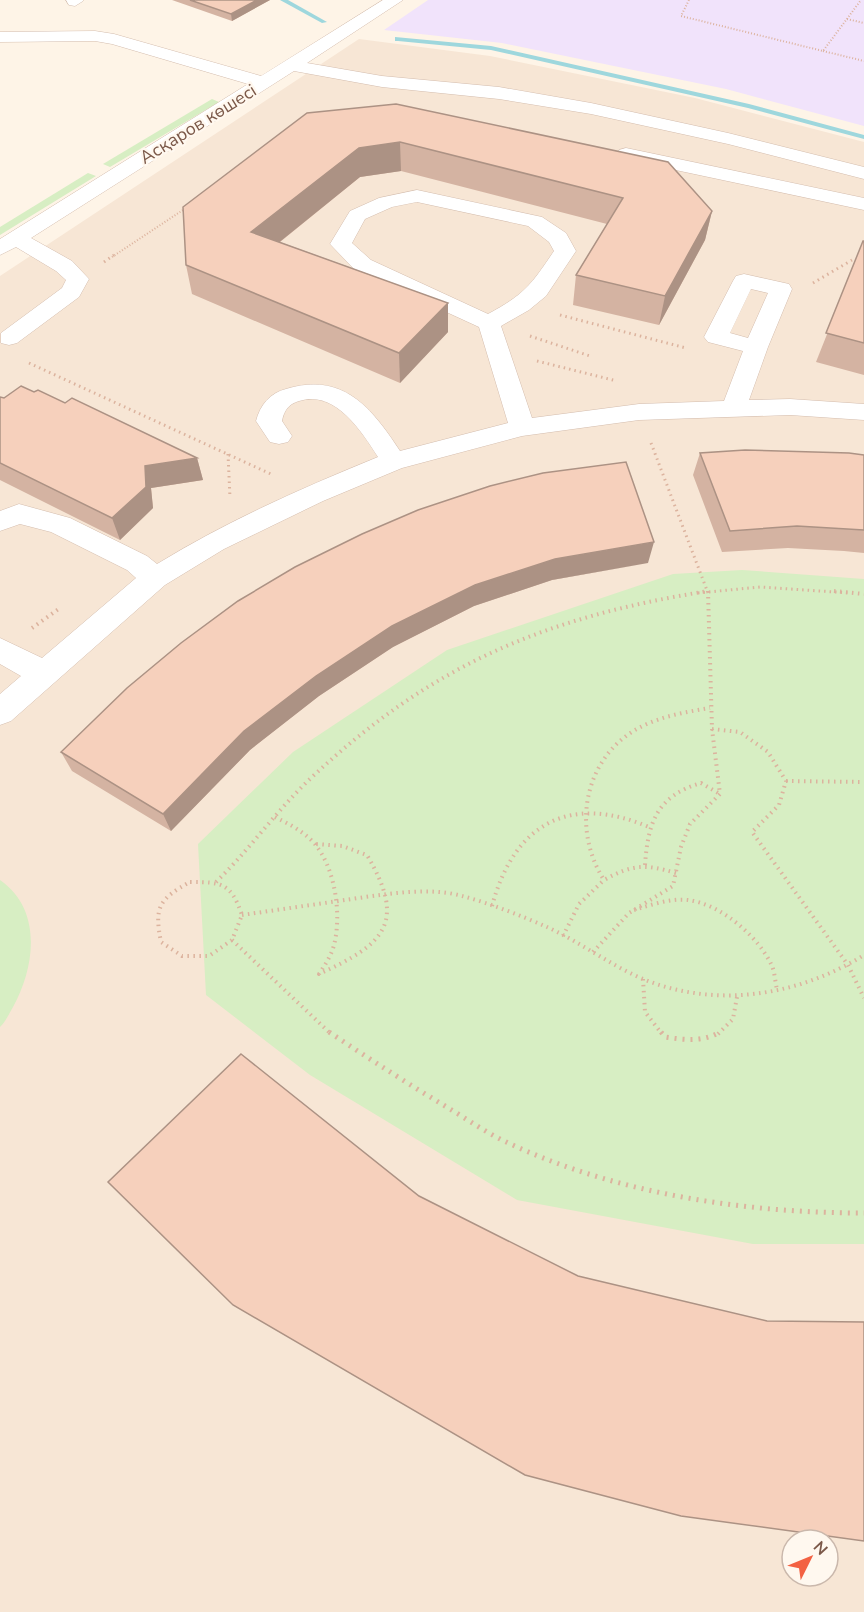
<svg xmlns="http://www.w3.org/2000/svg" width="864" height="1612" viewBox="0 0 864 1612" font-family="'Nunito Sans',sans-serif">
  <rect width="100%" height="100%" fill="#fef4e7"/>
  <path fill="#f7e6d5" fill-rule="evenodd" d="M359,39L490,56L695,98L864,142V1612H0V276ZM792,1540H828V1576H792Z"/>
  <polygon fill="#f1e3fb" points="428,0 864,0 864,126 726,89 502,43 384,30"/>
  <g fill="#d7eec3">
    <polygon points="212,99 219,102 110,167 103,164"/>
    <polygon points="88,173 96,176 0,235 0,227"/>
    <polygon points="742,570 864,579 864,1244 753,1244 517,1200 310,1075 206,995 198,844 293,752 447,650 673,574"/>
    <path d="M0,880C43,910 35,967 13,1007C9,1014 6,1021 0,1027Z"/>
  </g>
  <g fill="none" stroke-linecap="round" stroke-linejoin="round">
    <g fill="#9ed7dd" fill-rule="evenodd">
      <polygon points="280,0 288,0 327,22 322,23"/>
      <polygon points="395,37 491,46 749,104 864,135 864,139 748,108 491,50 398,41 395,41"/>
    </g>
    <defs>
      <g id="minor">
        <polygon points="66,0 83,0 83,1 75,6 69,5"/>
        <polygon points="383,0 403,0 307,63 382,76 499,87 591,103 728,133 864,167 864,179 728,144 591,114 499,99 382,87 294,71 31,238 72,261 89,279 79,297 17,343 9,345 1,343 1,333 62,288 66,280 56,271 16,247 0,255 0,239 248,84 112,44 95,41 0,42 0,32 95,31 114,34 261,76"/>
        <polygon points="626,148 864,198 864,210 619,158 616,154 619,150"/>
        <path d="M417,190L542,217L566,233L576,251L546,296L529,310L501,326L532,418L639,404L724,401L743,351L708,342L704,337L733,281L736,276L744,274L789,284L792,289L768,347L749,400L790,399L864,404V420L790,415L639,420L522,436L402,468L323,501L224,549L165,585L11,721L0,725V694L21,676L0,664V638L42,658L136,578L127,570L51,532L20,524L0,531V511L19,504L70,518L147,556L157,564C227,521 302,488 378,457C362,432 335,389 299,401C289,404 284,410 282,421L292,436L288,442L279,444L270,442L256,421C260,405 270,393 286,389C343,372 371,407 400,451L508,423L479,327L355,270L330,244L350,211L379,198ZM417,202L528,226L549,242L554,251C531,285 525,294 488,314L371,260L352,243L365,219L392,207ZM751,289L768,293L748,338L730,333Z"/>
      </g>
    </defs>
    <use href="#minor" stroke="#d4bdae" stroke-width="1"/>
    <g stroke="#dcb39e" stroke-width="2" stroke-dasharray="1 2" stroke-linecap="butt">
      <polyline points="689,0 681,16 823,51 861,0"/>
      <polyline points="847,19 864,23"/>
      <polyline points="823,51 864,61"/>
      <polyline points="112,257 186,208"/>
    </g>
    <g stroke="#dcb39e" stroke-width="3" stroke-dasharray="1.5 4" stroke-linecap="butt">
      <polyline points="104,262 114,255"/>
      <polyline points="813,283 852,260"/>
      <polyline points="560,315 686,348"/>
      <polyline points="530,336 590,356"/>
      <polyline points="537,361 617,381"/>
      <polyline points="29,363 273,475"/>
      <polyline points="651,443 708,593"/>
      <polyline points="228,454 230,498"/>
      <polyline points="698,593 760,587 850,593"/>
    </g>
    <g stroke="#dcb39e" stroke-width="4" stroke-dasharray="1.5 4.5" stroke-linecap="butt">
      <polyline points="708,591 712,729 740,732 768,752 786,781 779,805 752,832 848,965 864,998"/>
      <polyline points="834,591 864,594"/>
      <polyline points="32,628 60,608"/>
      <polyline points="786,781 864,782"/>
      <path d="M275,817C289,824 303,831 314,843C335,867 342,914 334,945C331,956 325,965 319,974C385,944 407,923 367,855L342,846L316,844"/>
      <path d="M645,865C648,822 657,796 701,783L720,794"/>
      <path d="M676,873C645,864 633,864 604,880C572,830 583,761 635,730C657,717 685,712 710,708"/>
      <path d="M190,882C222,882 231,883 242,915L232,940L209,956H182L161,942C154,907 159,899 190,882Z"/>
      <path d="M216,882C250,849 277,810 311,778C432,664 546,617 708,591"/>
      <path d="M492,906C514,824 569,793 649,827"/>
      <path d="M634,910C651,905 670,898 688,900C721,904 759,937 772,966C775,973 775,982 777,989"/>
      <path d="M242,915C276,910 311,905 345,900C380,895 428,886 462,896C489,903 522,916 547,927C580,942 610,965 643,979C716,1009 798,996 864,955"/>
      <polyline points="563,936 579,904 604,880"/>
      <polyline points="232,940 331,1034"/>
      <polyline points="593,952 629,913 673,886 681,847 690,824 720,794 712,729"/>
      <polyline points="643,979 645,1012 662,1034"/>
      <polyline points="718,1034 733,1019 737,997"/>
    </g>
    <g stroke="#dcb39e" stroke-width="5" stroke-dasharray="2 6" stroke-linecap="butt">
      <path d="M329,1032C371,1060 413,1087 455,1112C471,1122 486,1132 502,1140C612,1193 743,1213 864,1213"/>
      <path d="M661,1032L665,1037C684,1040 703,1042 720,1032"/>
    </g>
    <use href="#minor" fill="#fff" fill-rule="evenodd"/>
  </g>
  <g fill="#d4b3a2">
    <polygon points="172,0 270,0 232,21"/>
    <polygon points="307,113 712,211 705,240 659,325 573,305 576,275 607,224 401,171 360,177 280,242 448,303 448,332 400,383 192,294 186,265"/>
    <polygon points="864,241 864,375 816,362"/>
    <polygon points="34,392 65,403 197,458 203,480 151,488 153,508 120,540 0,480 0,397 4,398"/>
    <polygon points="700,453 864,455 864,553 844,551 788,548 722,552 693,475"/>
    <polygon points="648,563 552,580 474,606 393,647 319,696 250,750 171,831 72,771 61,752 181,643"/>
  </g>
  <g fill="#ac9284">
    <polygon points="257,0 270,0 232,21 231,14"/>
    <polygon points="400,142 401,171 360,177 256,261 251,232 359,148"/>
    <polygon points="712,211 705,240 659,325 665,296"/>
    <polygon points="448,303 448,332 400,383 399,353"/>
    <polygon points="197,458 203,480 151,488 153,508 120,540 112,518 145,466"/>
    <polygon points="654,542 648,563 552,580 474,606 393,647 319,696 250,750 171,831 163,814 244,731 316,676 392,626 475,585 555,559"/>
  </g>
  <g fill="#f6d0bc" stroke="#ac9284" stroke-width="1.5">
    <polygon points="190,0 257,0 231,14"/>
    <polygon points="396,104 668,162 712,211 665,296 576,275 623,198 400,142 359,148 251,232 448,303 399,353 186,265 183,207 307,113"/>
    <polygon points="863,241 864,241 864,343 826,333"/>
    <polygon points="21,386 34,392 38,390 65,403 72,398 197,458 145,466 146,487 112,518 0,463 0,397 4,398"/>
    <polygon points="745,450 849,453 864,455 864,530 797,526 730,531 700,453"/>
    <polygon points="626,462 654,542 555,559 475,585 392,626 316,676 244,731 163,814 61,752 127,688 181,643 238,601 295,567 362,534 418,510 490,486 543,473"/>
    <polygon points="241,1054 419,1196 578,1276 767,1321 864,1322 864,1541 681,1516 525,1475 233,1305 108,1182"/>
  </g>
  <g text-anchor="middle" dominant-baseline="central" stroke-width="4.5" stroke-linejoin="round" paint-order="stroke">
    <g font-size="18" fill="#7b5848" stroke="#fff8ef">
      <text transform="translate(198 124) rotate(-32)">Асқаров көшесі</text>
    </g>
  </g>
  <g transform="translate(810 1558) rotate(47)"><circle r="28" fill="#fff8ef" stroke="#cab8ac" stroke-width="1.5"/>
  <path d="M0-4.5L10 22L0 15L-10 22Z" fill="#f36142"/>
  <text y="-9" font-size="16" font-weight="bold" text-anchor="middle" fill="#7b5848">N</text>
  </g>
</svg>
